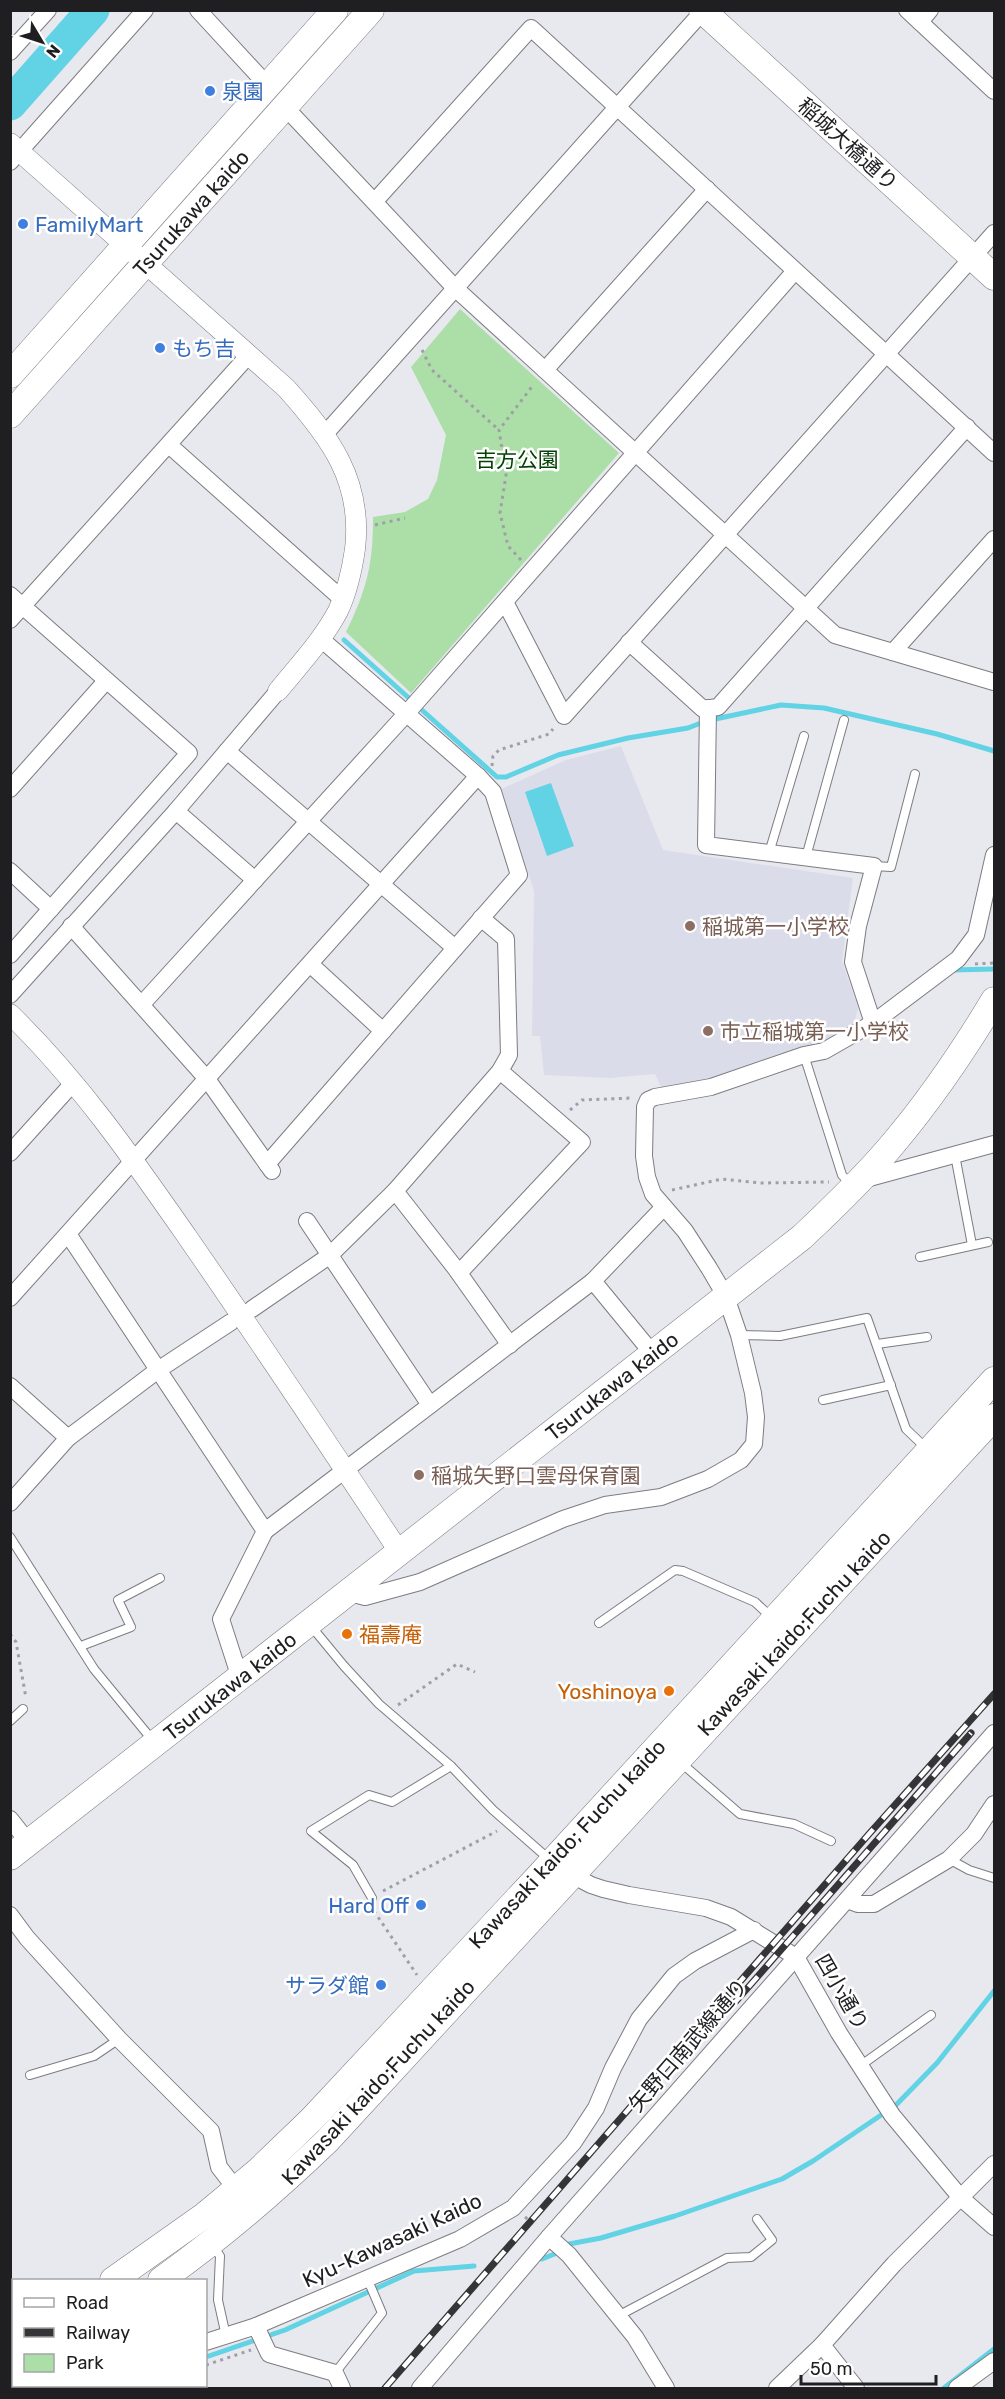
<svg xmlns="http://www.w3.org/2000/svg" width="1005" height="2399" viewBox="0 0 1005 2399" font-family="Rubik,'Noto Sans JP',sans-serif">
  <rect width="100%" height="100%" fill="#e8e8ef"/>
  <polygon fill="#dbdcea" points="621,746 663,850 853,878 842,961 858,1008 854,1024 821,1043 708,1081 661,1087 655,1074 610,1078 544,1075 540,1036 532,1036 534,891 501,789 566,760"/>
  <path fill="#acdfa7" d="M460,309L619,453L411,693L346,632C367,589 373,565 373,517L405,512L428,499L437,480L446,435L411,367Z"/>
  <polygon fill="#61d3e4" points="551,783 574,846 547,856 525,792"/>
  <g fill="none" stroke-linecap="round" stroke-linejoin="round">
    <g stroke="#61d3e4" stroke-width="5">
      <polyline points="344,640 410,699"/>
      <polyline points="423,711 497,777 506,777 558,755 628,738 688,728 706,721 781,705 824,708 937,734 994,751"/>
      <polyline points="952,970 994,969"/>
      <polyline points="542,2259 557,2253 569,2244 601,2238 675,2216 782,2179 813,2161 896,2105 937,2063 994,1991"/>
      <polyline points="206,2357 285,2330 414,2271 474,2266"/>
      <polyline points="94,2388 103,2386"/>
      <polyline points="944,2388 994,2349"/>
    </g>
    <polyline stroke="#61d3e4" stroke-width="33" points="10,104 93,10"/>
    <defs>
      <g id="service">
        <polyline points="769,853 804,736"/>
        <polyline points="806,857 844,720"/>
        <polyline points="874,866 891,867 915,774"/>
        <polyline points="804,1055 842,1175 852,1186"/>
        <polyline points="955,1155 972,1245"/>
        <polyline points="920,1257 988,1242"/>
        <polyline points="739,1335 780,1336 867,1318 906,1429 928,1450"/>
        <polyline points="877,1344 927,1337"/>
        <polyline points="823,1400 891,1385"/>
        <polyline points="10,1537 94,1669 154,1742"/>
        <polyline points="599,1623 675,1570 683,1571 755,1602 771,1617"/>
        <polyline points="311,1626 344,1666 379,1704 451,1766 493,1810 550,1860"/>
        <polyline points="81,1646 131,1627 118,1600 160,1578"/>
        <polyline points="10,1721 23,1709"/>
        <polyline points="679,1761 740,1814 794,1824 831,1841"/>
        <polyline points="949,1859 969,1870 994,1878"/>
        <polyline points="372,1898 353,1865 311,1831 369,1795 392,1802 451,1766"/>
        <polyline points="860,2066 931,2015"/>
        <polyline points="30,2075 94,2056 119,2039"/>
        <polyline points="213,2246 220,2256 218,2300 226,2336"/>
        <polyline points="618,2316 727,2258 751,2257 772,2240 757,2219"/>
        <polyline points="335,2373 382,2313 367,2278"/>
        <polyline points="195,2386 195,2388"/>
      </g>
      <g id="minor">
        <polyline points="198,10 268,86"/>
        <polyline points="907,10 994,91"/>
        <polyline points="920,22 930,10"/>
        <polyline points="10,52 48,10"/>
        <polyline points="285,107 455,288 835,635 994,682"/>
        <polyline points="10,162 145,10"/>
        <polyline points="375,201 531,28 994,453"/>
        <polyline points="545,370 707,189"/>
        <polyline points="325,434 704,10"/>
        <polyline points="169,445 342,599"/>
        <polyline points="10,595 189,753 10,955"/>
        <polyline points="505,602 564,716 994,233"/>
        <polyline points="10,620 248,356"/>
        <polyline points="629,642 703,709 718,707 967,427"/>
        <polyline points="893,652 994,539"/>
        <polyline points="708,708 706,845 874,866 858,926 853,962 873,1023"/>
        <polyline points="227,751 455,948"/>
        <polyline points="10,789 106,681"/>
        <polyline points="176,811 255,880"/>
        <polyline points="10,871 51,909"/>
        <polyline points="71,926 207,1079 272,1171"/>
        <polyline points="310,964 383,1031"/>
        <polyline points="10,995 176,811 278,691"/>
        <polyline points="142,1004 406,714 795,271"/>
        <polyline points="10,1153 74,1082"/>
        <polyline points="267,1164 519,875 493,792 478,776 321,639"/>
        <polyline points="862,1180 994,1144"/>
        <polyline points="395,1191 456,1269 510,1345"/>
        <polyline points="307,1221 430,1405"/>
        <polyline points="68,1234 265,1531 221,1619 240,1678"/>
        <polyline points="459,1273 582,1142 500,1071"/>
        <polyline points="593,1281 653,1354"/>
        <polyline points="10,1298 478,776"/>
        <polyline points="252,1309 329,1256 395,1191 500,1071 509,1055 506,939 481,918"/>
        <polyline points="10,1386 68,1438"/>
        <polyline points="10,1503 68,1438 158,1370 231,1322"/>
        <polyline points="265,1531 593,1281 663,1208"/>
        <polyline points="350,1593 365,1597 420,1582 563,1519 605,1505 661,1497 708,1479 741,1460 754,1444 756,1417 753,1393 739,1335 726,1297 709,1268 685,1231 653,1194 647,1177 644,1156 645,1107 648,1100 655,1097 711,1087 804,1055 824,1051 873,1023 958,959 976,935 994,855"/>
        <polyline points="10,1819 29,1843"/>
        <polyline points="565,1871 591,1885 603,1889 629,1895 706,1908 731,1917 796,1957 839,2033 892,2115 961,2198 994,2227"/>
        <polyline points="847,1900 858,1904 874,1904 949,1859 974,1834 994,1804"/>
        <polyline points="10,1915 27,1938 119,2039 211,2131 219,2167 236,2189"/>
        <polyline points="549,2237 569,2255 635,2337 666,2388"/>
        <polyline points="256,2326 269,2354 335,2373 342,2388"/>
        <polyline points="206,2342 256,2326 460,2239 513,2208 573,2143 596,2108 613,2068 639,2019 674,1976 695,1961 754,1930"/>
        <polyline points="822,2345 856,2388"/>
        <polyline points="420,2388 549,2237 994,1733"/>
        <polyline points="777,2388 822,2345 894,2264 994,2164"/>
        <polyline points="957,2388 994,2361"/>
      </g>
      <g id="tertiary">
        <path d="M10,143L286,388C330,437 363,481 355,549C352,570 347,592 338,611C322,641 299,665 278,691"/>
        <path d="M10,1014C79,1081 133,1159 188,1238C260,1342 330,1447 400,1553"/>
      </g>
      <g id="primary">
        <polyline points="702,10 994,277"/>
        <polyline points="10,375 335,10"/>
        <polyline points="10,415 371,10"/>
        <path d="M10,1857L802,1237C833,1208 864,1178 892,1145C930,1100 964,1050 994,1000"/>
        <polyline points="113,2280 205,2215 258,2171 312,2119 537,1878 994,1380"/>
        <path d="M161,2280C220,2238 275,2191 327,2141L994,1417"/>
        <polyline points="10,2346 14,2344"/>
        <polyline points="10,2376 14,2374"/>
      </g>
    </defs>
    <use href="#service" stroke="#7c7c82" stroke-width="10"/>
    <use href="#minor" stroke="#7c7c82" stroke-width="18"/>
    <use href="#tertiary" stroke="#7c7c82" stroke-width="21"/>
    <use href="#primary" stroke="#7c7c82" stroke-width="27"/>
    <g stroke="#9f9fa5" stroke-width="3" stroke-dasharray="3 4.5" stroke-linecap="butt">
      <polyline points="422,350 432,370 499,430"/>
      <polyline points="375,525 405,518"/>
      <polyline points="521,560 508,546 500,513 506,475 499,430 534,384"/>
      <polyline points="492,766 493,756 499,750 549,734 553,729"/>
      <polyline points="975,964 994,963"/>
      <polyline points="570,1110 582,1100 632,1098"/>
      <polyline points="672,1190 722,1179 761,1183 829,1182"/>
      <polyline points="10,1634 16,1642 26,1698"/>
      <polyline points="398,1705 457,1664 475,1672"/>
      <polyline points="383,1891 497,1831"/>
      <polyline points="374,1911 417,1975"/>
      <polyline points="525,2217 536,2226"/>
      <polyline points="206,2365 251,2350"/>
    </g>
    <use href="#service" stroke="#fff" stroke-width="8"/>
    <use href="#minor" stroke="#fff" stroke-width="16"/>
    <use href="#tertiary" stroke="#fff" stroke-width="20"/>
    <use href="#primary" stroke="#fff" stroke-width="26"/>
    <defs>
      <g id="rail">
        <polyline points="730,2008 971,1733"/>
        <polyline points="385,2388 869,1834 994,1694"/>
      </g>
    </defs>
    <use href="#rail" stroke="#353538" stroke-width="7"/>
    <use href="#rail" stroke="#fff" stroke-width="4.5" stroke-dasharray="14" stroke-linecap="butt"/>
  </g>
  <g fill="#3f7fe0" stroke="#fff" stroke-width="2">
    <circle cx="210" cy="91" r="6"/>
    <circle cx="23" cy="224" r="6"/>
    <circle cx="160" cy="348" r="6"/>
    <circle cx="421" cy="1905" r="6"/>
    <circle cx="381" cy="1985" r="6"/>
  </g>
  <g fill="#8d6e63" stroke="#fff" stroke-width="2">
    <circle cx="690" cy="926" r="6"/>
    <circle cx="708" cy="1031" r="6"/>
    <circle cx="419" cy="1475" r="6"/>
  </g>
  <g fill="#e8710a" stroke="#fff" stroke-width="2">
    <circle cx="347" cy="1634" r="6"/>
    <circle cx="669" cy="1691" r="6"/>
  </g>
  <g text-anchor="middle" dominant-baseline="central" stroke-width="5" stroke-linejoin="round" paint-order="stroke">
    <g font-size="21" fill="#366cbe" stroke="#fff" text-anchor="start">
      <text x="222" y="91">泉園</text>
      <text x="35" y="224">FamilyMart</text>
      <text x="172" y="348">もち吉</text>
      <text x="409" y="1905" text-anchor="end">Hard Off</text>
      <text x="369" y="1985" text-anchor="end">サラダ館</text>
    </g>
    <g font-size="21" fill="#1f1f22" stroke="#fff">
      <text transform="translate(848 144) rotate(42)">稲城大橋通り</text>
      <text transform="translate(191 213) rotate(-48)">Tsurukawa kaido</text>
      <text transform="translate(612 1386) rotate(-38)">Tsurukawa kaido</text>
      <text transform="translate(794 1633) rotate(-47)">Kawasaki kaido;Fuchu kaido</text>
      <text transform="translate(230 1686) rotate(-38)">Tsurukawa kaido</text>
      <text transform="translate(567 1844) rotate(-47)">Kawasaki kaido; Fuchu kaido</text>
      <text transform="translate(842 1992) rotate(60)">四小通り</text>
      <text transform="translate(688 2045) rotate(-49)">矢野口南武線通り</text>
      <text transform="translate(378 2082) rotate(-47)">Kawasaki kaido;Fuchu kaido</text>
      <text transform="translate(392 2240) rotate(-25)">Kyu-Kawasaki Kaido</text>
    </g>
    <g font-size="21" fill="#044303" stroke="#fff">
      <text x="517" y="459">吉方公園</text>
    </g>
    <g font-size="21" fill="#785e54" stroke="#fff" text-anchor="start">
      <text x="702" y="926">稲城第一小学校</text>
      <text x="720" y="1031">市立稲城第一小学校</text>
      <text x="431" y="1475">稲城矢野口雲母保育園</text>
    </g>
    <g font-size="21" fill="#c56008" stroke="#fff" text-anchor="start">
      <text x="359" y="1634">福壽庵</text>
      <text x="657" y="1691" text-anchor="end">Yoshinoya</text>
    </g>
  </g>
  <rect width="1005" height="2399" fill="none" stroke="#1f1f22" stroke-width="24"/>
  <rect x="12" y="2279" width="195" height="108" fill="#ffffff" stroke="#a5a5a7" stroke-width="1.5"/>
  <rect x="24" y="2298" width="30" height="9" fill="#ffffff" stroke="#a5a5a7" stroke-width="1.5"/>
  <text x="66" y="2309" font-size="18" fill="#1f1f22">Road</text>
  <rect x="24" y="2328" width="30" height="9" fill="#353538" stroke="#a5a5a7" stroke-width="1.5"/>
  <text x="66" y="2339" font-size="18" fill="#1f1f22">Railway</text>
  <rect x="24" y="2354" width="30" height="18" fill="#acdfa7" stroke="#a5a5a7" stroke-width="1.5"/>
  <text x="66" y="2369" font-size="18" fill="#1f1f22">Park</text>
  <g transform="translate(42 42) rotate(129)" stroke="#ffffff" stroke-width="4.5" paint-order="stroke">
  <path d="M0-4.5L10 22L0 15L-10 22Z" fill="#1f1f22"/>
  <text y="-9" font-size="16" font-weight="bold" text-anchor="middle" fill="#1f1f22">N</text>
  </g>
  <path d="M801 2375v9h135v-9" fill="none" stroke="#1f1f22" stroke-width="3"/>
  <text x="810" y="2375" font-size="18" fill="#1f1f22" stroke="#ffffff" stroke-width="4.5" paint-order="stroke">50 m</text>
</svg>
